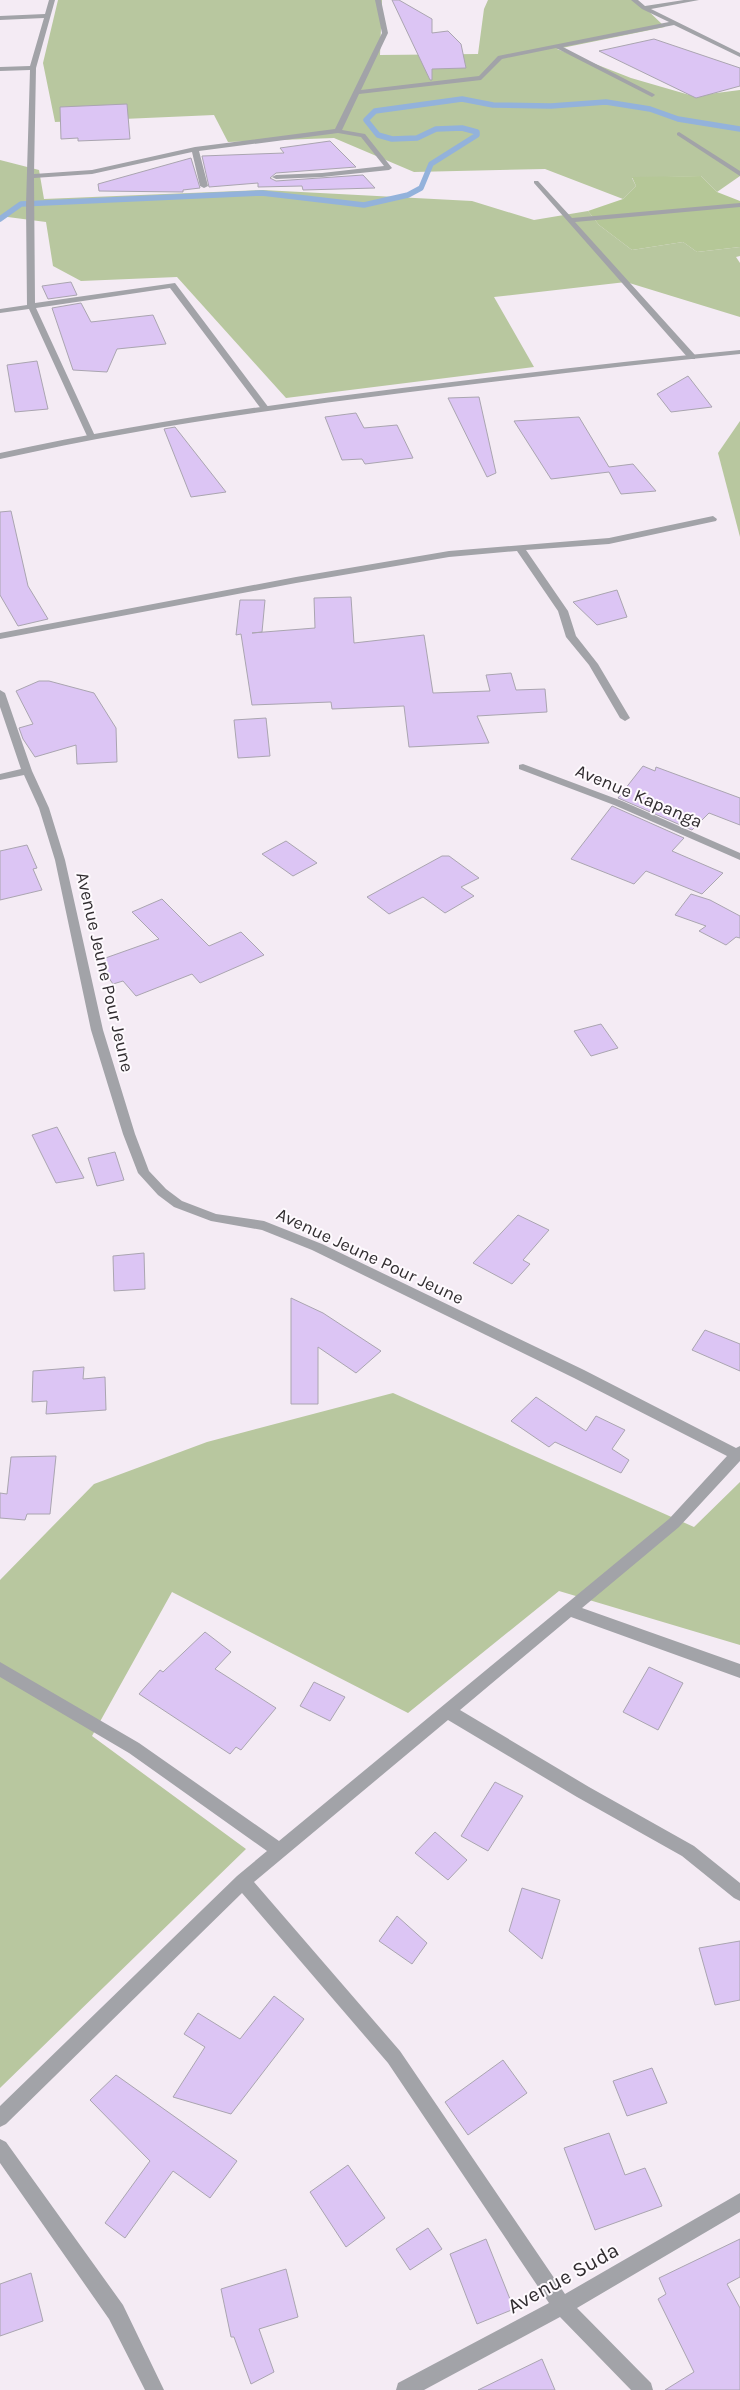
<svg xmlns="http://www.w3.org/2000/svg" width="740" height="2390" viewBox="0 0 740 2390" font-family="Karla,sans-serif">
  <rect width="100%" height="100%" fill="#f4ebf4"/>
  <g fill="#b8c79f">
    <polygon points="58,0 382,0 380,55 478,54 484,9 488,0 637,0 665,27 557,49 631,78 693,96 740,90 740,176 717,192 701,176 632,178 636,186 623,199 545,169 414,172 334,138 228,142 214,115 55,122 43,63"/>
    <polygon points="0,160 39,170 44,199 263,190 472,201 534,220 588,211 599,225 632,250 683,242 697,252 740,247 740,256 736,257 740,263 740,317 626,282 494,297 534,367 286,398 177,277 81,281 53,266 46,222 0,216"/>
    <polygon points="740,421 740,537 718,453"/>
    <polygon points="393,1393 694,1527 740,1482 740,1645 559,1591 408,1713 172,1592 92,1736 246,1849 0,2088 0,1580 94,1484 207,1442"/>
  </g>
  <polygon fill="#b5c797" points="701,176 717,192 740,201 740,247 697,252 683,242 632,250 599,225 588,211 623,199 636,186 632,177"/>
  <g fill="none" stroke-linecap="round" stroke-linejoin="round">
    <polyline stroke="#93b2db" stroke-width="5.5" points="0,219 21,204 262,193 364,205 408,195 421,188 431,164 477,135 477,132 462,128 436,129 417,138 392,139 378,135 366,120 375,111 462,99 493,105 551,106 606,102 650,109 678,119 740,129"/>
  </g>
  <g fill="#dcc5f4" stroke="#aaa5b0">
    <polygon points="392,0 399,0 432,19 432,33 448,31 461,44 466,68 432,69 432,80 430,80"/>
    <polygon points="654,39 740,68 740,86 696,98 599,51"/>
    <polygon points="127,104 130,139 78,141 78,138 61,139 60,107"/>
    <polygon points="330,141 356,167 276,173 270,178 276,181 363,175 375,188 303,190 302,186 258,187 258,183 209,187 202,156 284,153 280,148"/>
    <polygon points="191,158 200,188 183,190 183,192 99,191 98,184"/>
    <polygon points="71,282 77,295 48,299 42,286"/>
    <polygon points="81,303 91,322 153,315 166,344 117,349 107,372 73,370 52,308"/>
    <polygon points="37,361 48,409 15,412 7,365"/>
    <polygon points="688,376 712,407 671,412 657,394"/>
    <polygon points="479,397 496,473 487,477 448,398"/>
    <polygon points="356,413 364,428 397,425 413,458 365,464 362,459 342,460 325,417"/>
    <polygon points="579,417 609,467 633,464 656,491 621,494 609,472 551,479 514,421"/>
    <polygon points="175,427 226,492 191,497 164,429"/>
    <polygon points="11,511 28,586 48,619 18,626 0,595 0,512"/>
    <polygon points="617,590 627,617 597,625 573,602"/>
    <polygon points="351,597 354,643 424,635 433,693 490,691 486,675 511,673 516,690 545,689 547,712 477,716 489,743 409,747 404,706 332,709 331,702 252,705 241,634 236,635 240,600 265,600 262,632 252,633 315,628 314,598"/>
    <polygon points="39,681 49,681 94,693 116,728 117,762 77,764 76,745 35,757 23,739 19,728 33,724 16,691"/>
    <polygon points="266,718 270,756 238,758 234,720"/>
    <polygon points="643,766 655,771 656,767 740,798 740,825 709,813 692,830 618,798"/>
    <polygon points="612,806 684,838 672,851 723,873 702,894 646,871 634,884 571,859"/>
    <polygon points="286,841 317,863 293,876 262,854"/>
    <polygon points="27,845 37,868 33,869 42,890 0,900 0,851"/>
    <polygon points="442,856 449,856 479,878 461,887 474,896 445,913 423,897 389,914 367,897"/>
    <polygon points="691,894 710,900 740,916 740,938 736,937 726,945 699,931 706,926 675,915"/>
    <polygon points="162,899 209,946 241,932 264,955 200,983 192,974 136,996 123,981 113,984 97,961 159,939 132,912"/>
    <polygon points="601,1024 618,1048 591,1056 574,1031"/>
    <polygon points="57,1127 84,1178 56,1183 32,1135"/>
    <polygon points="115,1152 124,1180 97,1186 88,1158"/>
    <polygon points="518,1215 549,1230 523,1260 530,1264 512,1284 473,1263"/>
    <polygon points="144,1253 145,1289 114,1291 113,1256"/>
    <polygon points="291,1298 323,1313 381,1351 356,1373 318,1347 318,1404 291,1404"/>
    <polygon points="705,1330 740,1344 740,1371 692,1350"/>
    <polygon points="84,1367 83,1379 105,1377 106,1410 46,1414 47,1401 32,1402 33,1371"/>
    <polygon points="536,1397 586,1431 596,1416 625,1430 612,1449 629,1460 621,1473 555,1442 549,1447 511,1421"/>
    <polygon points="56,1456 50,1514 27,1514 25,1520 0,1518 0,1493 7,1494 11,1457"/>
    <polygon points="205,1632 231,1652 215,1669 276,1708 241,1750 236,1747 230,1754 139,1694 160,1670 163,1672"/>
    <polygon points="649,1667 683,1683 658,1730 623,1712"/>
    <polygon points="314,1682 345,1697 330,1721 300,1706"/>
    <polygon points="495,1782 523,1796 488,1851 461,1836"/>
    <polygon points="435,1832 467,1860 448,1880 415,1853"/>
    <polygon points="522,1888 560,1900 542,1959 509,1931"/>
    <polygon points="397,1916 427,1943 412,1964 379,1941"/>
    <polygon points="740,1941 740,2000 715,2005 699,1948"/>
    <polygon points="274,1996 304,2019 231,2114 173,2097 205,2047 184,2034 198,2013 240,2039"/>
    <polygon points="503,2060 527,2093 468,2135 445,2102"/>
    <polygon points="652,2068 667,2103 627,2116 613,2081"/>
    <polygon points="116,2075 237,2161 210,2198 173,2171 125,2238 105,2223 150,2161 90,2100"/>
    <polygon points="609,2133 625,2175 645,2168 662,2206 595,2230 564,2148"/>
    <polygon points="348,2165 385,2218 346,2247 310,2192"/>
    <polygon points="428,2228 442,2249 410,2270 396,2249"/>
    <polygon points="486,2239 514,2309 477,2324 450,2254"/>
    <polygon points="740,2239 740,2277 727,2284 740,2308 740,2390 665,2390 694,2372 658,2299 666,2294 659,2278"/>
    <polygon points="286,2269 298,2317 259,2329 274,2372 251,2384 234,2337 231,2337 221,2289"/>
    <polygon points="31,2273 43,2321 0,2336 0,2284"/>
    <polygon points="542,2359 555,2390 478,2390"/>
  </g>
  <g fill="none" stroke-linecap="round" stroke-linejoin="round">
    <g fill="#a2a3a8" fill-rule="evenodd">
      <polygon points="49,0 55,0 36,68 34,174 92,170 195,147 335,129 382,33 375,0 381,0 388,33 361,90 479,76 498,56 669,22 642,9 631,0 638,0 645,6 684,0 699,0 651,9 740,53 740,57 674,25 563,47 654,94 655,95 652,97 556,48 502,59 481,80 359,94 342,130 365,134 392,168 389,170 322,177 276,179 272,177 276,175 322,173 384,166 361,137 338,133 199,151 208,186 204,188 200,186 192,152 92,174 34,178 35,303 175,283 269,408 262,410 170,288 36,308 95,436 91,439 87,436 29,309 0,313 0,309 27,305 26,205 30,70 0,71 0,67 30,66 44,18 0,20 0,16 45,14"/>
      <polygon points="679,132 740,171 740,176 677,135 677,133"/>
      <polygon points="534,181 538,181 572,218 740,203 740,207 575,222 695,355 695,359 689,359 534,183"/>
      <polygon points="713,516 717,519 716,521 609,544 526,550 568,611 576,636 598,664 630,718 625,721 620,718 589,665 566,637 558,611 517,551 449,557 296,583 0,639 0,633 296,577 449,551 609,538"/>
      <polygon points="0,690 5,693 32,771 49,808 65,860 103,1030 135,1134 149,1171 166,1189 182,1201 216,1214 264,1221 322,1244 584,1370 736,1448 740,1446 740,1461 679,1527 582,1608 740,1664 740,1678 571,1617 460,1710 589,1787 694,1846 740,1883 740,1901 734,1898 682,1856 577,1797 448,1720 254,1882 400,2051 565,2294 740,2193 740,2212 577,2308 651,2383 653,2390 631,2390 560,2317 424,2390 396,2390 398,2383 549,2303 388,2063 242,1893 6,2124 0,2127 0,2106 237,1876 267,1851 129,1753 0,1677 0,1662 139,1743 279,1841 669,1519 727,1456 574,1378 312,1250 262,1230 211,1221 174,1207 158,1195 138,1173 123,1134 91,1030 55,860 39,808 24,775 0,780 0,774 21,769 0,707"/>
      <polygon points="523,764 622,801 740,853 740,860 614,805 519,769 519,765"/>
      <polygon points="0,2139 6,2142 123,2305 164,2390 145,2390 109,2319 0,2163"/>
    </g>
    <path fill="#a2a3a8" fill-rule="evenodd" d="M740,350V354C627,365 515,379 402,393C267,410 133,429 0,459V453C133,424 267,405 402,388C515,374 627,361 740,350Z"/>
  </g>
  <g text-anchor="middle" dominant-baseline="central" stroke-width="4" stroke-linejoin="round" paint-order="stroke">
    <g font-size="18" fill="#312d30" stroke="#fefafe">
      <text transform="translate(639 796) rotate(23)">Avenue Kapanga</text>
      <text transform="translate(105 972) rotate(77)">Avenue Jeune Pour Jeune</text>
      <text transform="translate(370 1256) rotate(25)">Avenue Jeune Pour Jeune</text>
    </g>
    <g font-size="21" fill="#312d30" stroke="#fefafe">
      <text transform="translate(563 2278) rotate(-29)">Avenue Suda</text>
    </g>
  </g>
</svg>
